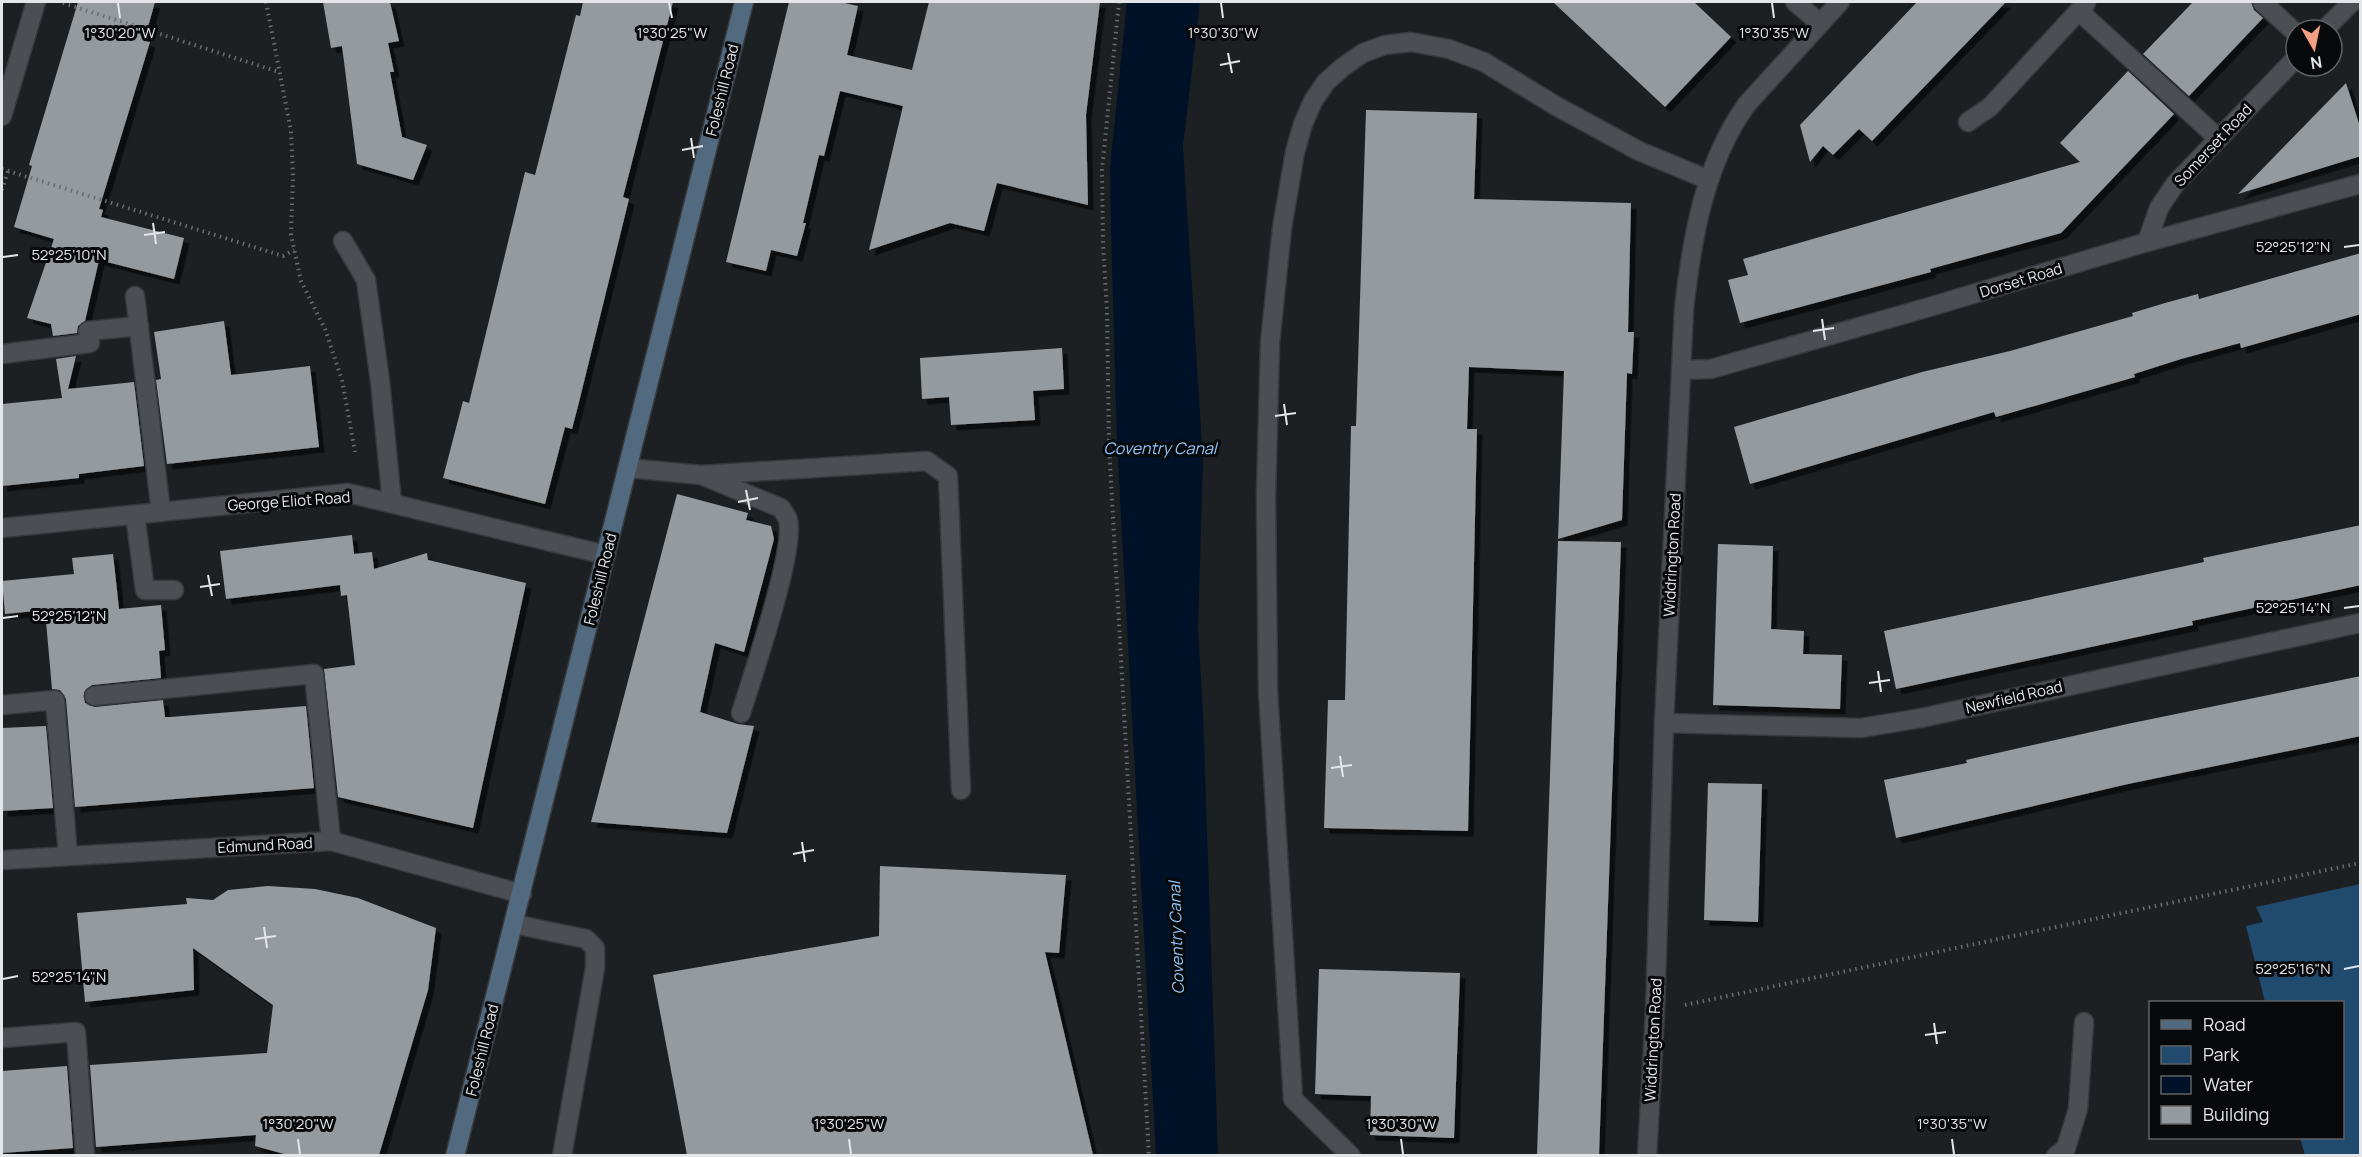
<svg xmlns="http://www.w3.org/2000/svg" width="2362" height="1157" viewBox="0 0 2362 1157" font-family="Manrope,sans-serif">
  <defs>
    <filter id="shadow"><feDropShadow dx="5.5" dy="5.5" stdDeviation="0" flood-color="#0009"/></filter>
  </defs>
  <rect width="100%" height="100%" fill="#1c2023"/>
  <polygon fill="#214a6f" points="2360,884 2360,1155 2305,1155 2300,1138 2342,1138 2342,1002 2265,1002 2246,926 2263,922 2256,907"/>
  <polygon fill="#001227" points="1127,2 1200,2 1183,146 1203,461 1198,630 1203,712 1218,1155 1156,1155 1117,445 1111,231 1110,167"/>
  <g fill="#959a9e" filter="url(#shadow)">
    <polygon points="78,2 155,2 144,41 150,42 99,209 103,210 101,217 184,238 174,279 99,260 85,321 78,326 77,333 53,336 51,324 27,318 54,239 14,227 32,166 29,165"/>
    <polygon points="323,2 390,2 399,41 388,43 394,72 390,72 402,137 427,145 413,180 357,164 342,46 331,48"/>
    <polygon points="583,2 673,2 623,197 629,199 578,406 572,429 565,427 545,504 443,478 463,401 469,403 525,172 535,175 576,15 580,16"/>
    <polygon points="789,2 840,2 858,6 847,55 912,70 929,2 1100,2 1086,115 1088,205 997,183 984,231 950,223 869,250 903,106 840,91 824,156 819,155 803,223 806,223 797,256 771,250 766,271 726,262"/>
    <polygon points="1553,2 1694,2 1731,37 1665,107"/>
    <polygon points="1917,2 2006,2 1872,141 1859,129 1833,155 1823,146 1810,162 1800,125"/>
    <polygon points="2193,2 2251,2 2254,10 2263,18 2189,96 2143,54"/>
    <polygon points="2128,71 2174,114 2061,233 1930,269 1931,272 1740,323 1728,280 1748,275 1743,259 2080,162 2060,143"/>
    <polygon points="2346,83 2361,130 2361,156 2238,194"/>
    <polygon points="1366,110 1477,113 1474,199 1631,203 1628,332 1634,332 1632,374 1627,373 1622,520 1558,539 1564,371 1469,367 1467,429 1477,429 1468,831 1324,828 1328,700 1345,700 1351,426 1356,426"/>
    <polygon points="2361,253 2361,314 2241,348 2240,343 2181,359 2134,374 2135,377 1996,417 1994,412 1750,484 1734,427 1922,372 2010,351 2133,316 2132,313 2165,303 2198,294 2199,299"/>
    <polygon points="224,321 231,375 310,366 319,447 167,464 156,380 161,379 154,332"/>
    <polygon points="1062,348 1064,389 1033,391 1035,420 951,425 949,397 922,399 920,358"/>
    <polygon points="76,356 68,389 134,382 144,466 79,474 79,478 2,486 2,404 62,398 56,359"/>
    <polygon points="677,494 748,513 746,520 771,526 774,539 744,652 715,643 700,712 738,724 754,726 727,833 591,822"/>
    <polygon points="2361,525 2361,585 2192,621 2193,625 1896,689 1884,631 2204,562 2203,558"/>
    <polygon points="352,535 354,554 372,552 374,569 427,553 428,560 526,583 473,828 338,797 324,669 355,665 347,595 341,596 340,585 226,599 220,551"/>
    <polygon points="1558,541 1621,542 1599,1155 1537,1155"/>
    <polygon points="1718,544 1773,546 1771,629 1804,631 1803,654 1842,655 1840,709 1713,705"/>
    <polygon points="113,554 119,609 161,605 165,650 159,651 161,678 92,685 84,692 85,703 95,707 163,700 165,717 170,717 306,706 314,788 75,807 66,699 60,690 52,689 45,610 5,614 2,581 74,574 72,558"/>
    <polygon points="2361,676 2361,736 2128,784 1896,838 1884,780 1967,763 1966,760 2132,723"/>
    <polygon points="46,726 53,808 2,811 2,728"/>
    <polygon points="1708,783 1762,784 1758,922 1704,920"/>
    <polygon points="880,866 1066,875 1059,953 1045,952 1093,1155 687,1155 653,975 879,936"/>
    <polygon points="268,886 315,889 358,898 436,928 428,990 379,1155 288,1155 255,1146 256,1135 96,1147 90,1065 267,1053 273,1005 193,948 194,990 85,1002 77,913 187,904 186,898 213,900 228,890"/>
    <polygon points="1319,969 1460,973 1454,1138 1370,1135 1371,1096 1315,1094"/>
    <polygon points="67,1066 73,1148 2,1153 2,1071"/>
  </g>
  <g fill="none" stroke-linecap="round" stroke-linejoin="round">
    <defs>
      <g id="lane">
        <polyline points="2262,2 2296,33"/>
        <polyline points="2079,11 2219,139"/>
        <polyline points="1968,122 1990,107 2086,3"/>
        <polyline points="343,241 366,280 380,381 392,503"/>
        <polyline points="135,296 161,512"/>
        <polyline points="2,354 90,343 88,331 139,326"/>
        <path d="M628,468L701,475L781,508C783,512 787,516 788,520C796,549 752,677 741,713"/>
        <polyline points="701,475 927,461 948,476 961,790"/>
        <polyline points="135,515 145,590 174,590"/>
        <polyline points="94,696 314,674 331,841"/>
        <polyline points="2,705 55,700 68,856"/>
        <polyline points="514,924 586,939 595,948 595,968 562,1156"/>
        <polyline points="2,1038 76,1032 85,1156"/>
        <polyline points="1351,1156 1293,1099 1268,691 1266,496 1270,343 1282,228 1295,152 1303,124 1313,101 1326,82 1343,67 1363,53 1385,45 1411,42 1449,49 1484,62 1556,106 1639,151 1709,180"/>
        <polyline points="2056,1156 2066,1148 2078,1109 2084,1022"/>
      </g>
      <g id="street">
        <polyline points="1795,2 1820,23"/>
        <polyline points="2324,30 2352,2"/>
        <polyline points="2,116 36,2"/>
        <polyline points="2147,242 2159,208 2175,184 2296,58"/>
        <polyline points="1681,370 1711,369 1926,308 2147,242 2360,184"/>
        <polyline points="2,528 348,493 606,555"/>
        <polyline points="1664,723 1861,728 1921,718 2360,623"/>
        <polyline points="2,860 331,841 522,894"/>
        <path d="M1647,1156L1655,1012L1664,723L1684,309C1692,238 1704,164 1747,104L1840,2"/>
      </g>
      <polyline id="secondary" points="455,1156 744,2"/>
    </defs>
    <use href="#lane" stroke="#37393d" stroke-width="21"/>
    <use href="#street" stroke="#37393d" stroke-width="21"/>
    <use href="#secondary" stroke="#37393d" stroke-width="21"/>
    <g stroke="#6a6d70" stroke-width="4" stroke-dasharray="1.5 4.5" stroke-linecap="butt">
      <polyline points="266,2 291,131 293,177 291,235 301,281 325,329 342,380 355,452"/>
      <polyline points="1119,2 1102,170 1103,244 1107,311 1109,446 1149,1156"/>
      <polyline points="63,3 279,72"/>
      <polyline points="2,169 283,256 294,250"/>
      <polyline points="2,190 8,171"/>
      <polyline points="1685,1005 2360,863"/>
    </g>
    <use href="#lane" stroke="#4b4f53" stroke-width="18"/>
    <use href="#street" stroke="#4b4f53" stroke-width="18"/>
    <use href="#secondary" stroke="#526a7f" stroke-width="18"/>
  </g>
  <path fill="none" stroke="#e3e5e8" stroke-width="2" d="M118,3L120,18M669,3L672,18M1221,3L1223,18M1772,3L1774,18M1228,53L1232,73M1220,65L1240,61M691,138L694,158M682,150L703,146M153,223L156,244M144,235L165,232M2344,247L2359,245M3,257L18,255M1822,319L1825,340M1813,331L1834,328M1284,404L1287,425M1275,416L1296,413M746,490L750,510M738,502L758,498M208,575L212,596M200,587L220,584M2344,608L2359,606M3,618L18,616M1878,671L1881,692M1869,683L1890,680M1340,756L1343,777M1331,768L1352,765M802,842L805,862M793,854L814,850M264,927L267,948M255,939L276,936M2344,969L2359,966M3,979L18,976M1934,1023L1937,1044M1925,1035L1946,1032M298,1139L300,1154M849,1139L851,1154M1401,1139L1403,1154M1952,1139L1954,1154"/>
  <g text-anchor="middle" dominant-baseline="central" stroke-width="6" stroke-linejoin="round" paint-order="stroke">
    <g font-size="15" fill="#e3e5e8" stroke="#08090b">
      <text transform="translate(722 90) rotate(-76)">Foleshill Road</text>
      <text transform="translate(2213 145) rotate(-47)">Somerset Road</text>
      <text transform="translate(2021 280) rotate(-17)">Dorset Road</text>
      <text transform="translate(289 501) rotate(-4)">George Eliot Road</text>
      <text transform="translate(1672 555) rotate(-87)">Widdrington Road</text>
      <text transform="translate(600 579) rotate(-76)">Foleshill Road</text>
      <text transform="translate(2014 697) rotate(-13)">Newfield Road</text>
      <text transform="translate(265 845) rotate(-3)">Edmund Road</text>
      <text transform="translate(1653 1040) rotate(-87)">Widdrington Road</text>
      <text transform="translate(482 1050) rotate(-76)">Foleshill Road</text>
    </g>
    <g font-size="16" font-style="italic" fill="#8fc6fb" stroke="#08090b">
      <text x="1160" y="448">Coventry Canal</text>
      <text transform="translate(1176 938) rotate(-92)">Coventry Canal</text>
    </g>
  </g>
  <g font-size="15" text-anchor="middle" fill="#e3e5e8" stroke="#08090b" stroke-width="6" stroke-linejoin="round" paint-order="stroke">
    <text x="120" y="38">1°30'20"W</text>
    <text x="672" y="38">1°30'25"W</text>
    <text x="1223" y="38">1°30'30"W</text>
    <text x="1774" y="38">1°30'35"W</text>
    <text x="2293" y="252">52°25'12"N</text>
    <text x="69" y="260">52°25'10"N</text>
    <text x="2293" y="613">52°25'14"N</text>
    <text x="69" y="621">52°25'12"N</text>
    <text x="2293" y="974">52°25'16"N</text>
    <text x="69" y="982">52°25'14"N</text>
    <text x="298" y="1129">1°30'20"W</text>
    <text x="849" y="1129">1°30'25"W</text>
    <text x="1401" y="1129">1°30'30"W</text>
    <text x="1952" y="1129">1°30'35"W</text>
  </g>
  <rect width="2362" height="1157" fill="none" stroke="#e3e5e8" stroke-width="6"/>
  <rect x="2149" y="1001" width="195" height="138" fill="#08090b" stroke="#606163" stroke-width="1.5"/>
  <rect x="2161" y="1020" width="30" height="9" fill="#526a7f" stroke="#606163" stroke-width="1.5"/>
  <text x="2203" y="1031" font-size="18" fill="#e3e5e8">Road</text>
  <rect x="2161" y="1046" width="30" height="18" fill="#214a6f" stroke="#606163" stroke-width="1.5"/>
  <text x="2203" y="1061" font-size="18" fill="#e3e5e8">Park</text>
  <rect x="2161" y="1076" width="30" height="18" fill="#001227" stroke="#606163" stroke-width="1.5"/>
  <text x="2203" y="1091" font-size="18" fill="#e3e5e8">Water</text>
  <rect x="2161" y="1106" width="30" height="18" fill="#959a9e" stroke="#606163" stroke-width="1.5"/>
  <text x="2203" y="1121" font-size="18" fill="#e3e5e8">Building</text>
  <g transform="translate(2314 48) rotate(171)"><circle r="28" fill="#08090b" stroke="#606163" stroke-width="1.5"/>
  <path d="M0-4.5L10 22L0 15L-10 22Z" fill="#f39f85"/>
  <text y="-9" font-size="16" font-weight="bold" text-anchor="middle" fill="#e3e5e8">N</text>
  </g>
</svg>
